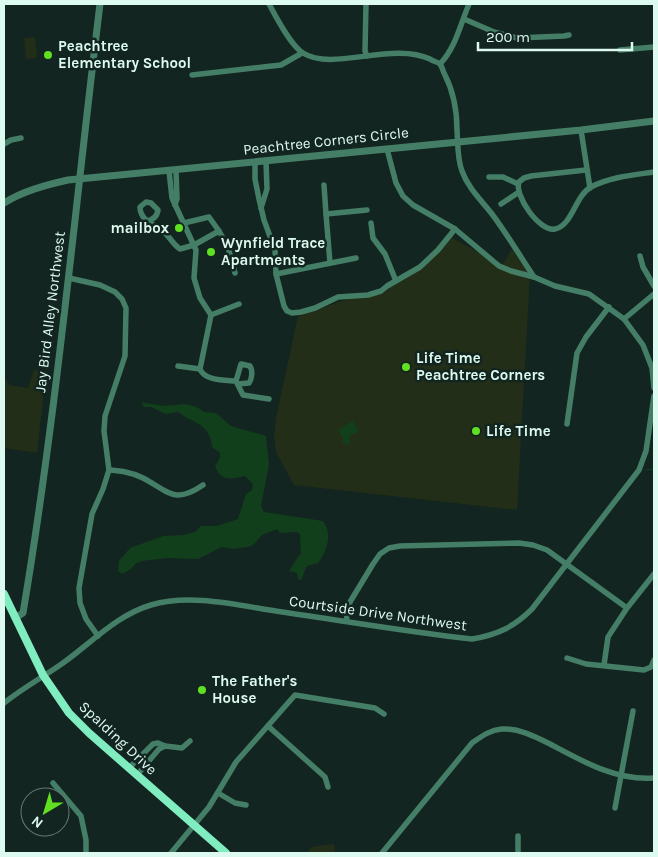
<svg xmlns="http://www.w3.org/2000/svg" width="658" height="857" viewBox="0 0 658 857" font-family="Karla,sans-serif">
  <rect width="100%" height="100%" fill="#132520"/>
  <g fill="#222e17">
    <polygon points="35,37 37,58 26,59 24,38"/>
    <polygon points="447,235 488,258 503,264 512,249 530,274 517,510 294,485 276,452 274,436 276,418 298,316 357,296 378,291 415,270"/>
    <polygon points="34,370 48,371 43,380 45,382 37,453 4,448 4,376 9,385 28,388"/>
    <polygon points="334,844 335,853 306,853 312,847"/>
  </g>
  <g fill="#123f1b">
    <path d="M141,402L163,406L186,404L197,407L204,412L216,413L231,426L266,436L269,465L261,506L264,512L323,521C333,534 327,551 318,563L307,566L304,572L302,579L298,580L297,573L289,571L298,557L301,554L300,534L296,532L280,533L277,529L262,535L253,545L247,547L232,549L222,547L198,559L169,558L141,561L135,564L131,569L122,574L118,571L119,561L130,548L163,536L183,535L195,532L201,526H217L238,519L246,494L252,490L253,484L245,476C231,479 221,482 215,466L220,458V453L212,447C210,423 194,424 178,412L166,414L151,407H144Z"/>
    <polygon points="353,421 359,432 350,435 350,444 342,443 343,439 338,430"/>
  </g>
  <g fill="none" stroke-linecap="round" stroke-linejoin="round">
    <polyline stroke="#123f1b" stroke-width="1" points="645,470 654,469"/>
    <g stroke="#447e67" stroke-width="5.5">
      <path d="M269,4C276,17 291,46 303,53C333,72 392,41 430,59C432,61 438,62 440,64C442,66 443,72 445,75C453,91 457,111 457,130C458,143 457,158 462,171C468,188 481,200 492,214C507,234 520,256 534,277"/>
      <polyline points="366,4 365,51 367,56"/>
      <polyline points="464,19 494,32 517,38 564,36 569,35"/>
      <polyline points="620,50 654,47"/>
      <path d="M440,64C456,47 460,25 469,4"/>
      <polyline points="192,75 281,65 302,53"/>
      <polyline points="581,130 590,188"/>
      <polyline points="4,144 11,140 21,138"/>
      <polyline points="387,149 396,183 403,196 413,205 455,229 499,266 511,271 534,277 555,286 589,294 624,319 643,345 652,368 654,388"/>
      <polyline points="255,162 255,179 259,199 264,220 275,250 276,274 284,306 287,311 292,313 301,312 315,308 338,297 368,295 381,291 387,286 420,267 438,250 455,229"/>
      <path d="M586,170L531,176L524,178L519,182C514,195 539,232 555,229C572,226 575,196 591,187C610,177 633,175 654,172"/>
      <path d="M169,171L172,198L196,250L194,278L200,298L211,315L200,369C205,381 224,380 236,381L243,395L269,399"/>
      <polyline points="489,177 503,177 518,184"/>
      <polyline points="324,185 326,214"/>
      <polyline points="501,204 519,192"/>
      <polyline points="175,205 177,199 176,170"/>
      <polyline points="261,208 267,189 266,161"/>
      <path d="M148,221C153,219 157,217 158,210L151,203L146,202L140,207C140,222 157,225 166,234C171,239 174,245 180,249L194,245L219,231L228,247L235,273"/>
      <polyline points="184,223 209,217 219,231"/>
      <polyline points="371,223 373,238 385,254 396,281"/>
      <polyline points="640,256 643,267 654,286"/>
      <polyline points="330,263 326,214 367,210"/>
      <polyline points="276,274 356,258"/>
      <polyline points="69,278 100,285 115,292 122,299 126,308 125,356 105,416 104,431 109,470 103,489 92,514 79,588 80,603 86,619 98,636"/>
      <polyline points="211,315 239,304"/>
      <polyline points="624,319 654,294"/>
      <polyline points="178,366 200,369"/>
      <path d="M236,381L241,364L250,366C253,371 252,379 249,383L238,384"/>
      <polyline points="567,424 577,353 586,337 609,307"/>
      <path d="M109,470C120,471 132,472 143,478C168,491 174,505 203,485"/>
      <polyline points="346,621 350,602 373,564 380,554 389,548 400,546 519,543 533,545 547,550 627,608"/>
      <polyline points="567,658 586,664 644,670 651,667 654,660"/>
      <polyline points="604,665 608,637 627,608 654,574"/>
      <path d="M4,703C23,688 43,677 63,663C91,643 117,615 151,605C192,593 240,606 282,612C345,621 409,632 472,639C497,635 514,627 532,609L639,470L646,451L654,396"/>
      <polyline points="268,726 325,777 328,787"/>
      <polyline points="129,768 153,744 158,743 165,746 182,748 190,741"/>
      <polyline points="137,775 159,749 165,746"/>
      <polyline points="53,783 81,816 86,840 86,853"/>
      <polyline points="218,793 235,803 246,805"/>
      <polyline points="615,808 633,711"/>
      <polyline points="171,853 209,807 236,762 295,695 375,708 384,714"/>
      <path d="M382,853L472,743C482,736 490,730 502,729C519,728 536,737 550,744C582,761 616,781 654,778"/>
      <polyline points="518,853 518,836"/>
    </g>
    <g stroke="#447e67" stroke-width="7">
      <path d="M4,203C23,191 46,185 68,180L581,130L654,121"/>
      <path d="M15,618L23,613C57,411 75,207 100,4"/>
    </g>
    <polyline stroke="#80edc1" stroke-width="8" points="4,594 43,675 69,713 89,733 226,853"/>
  </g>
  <g fill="#61e022" stroke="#132520" stroke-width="2">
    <circle cx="48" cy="55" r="5"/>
    <circle cx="179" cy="228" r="5"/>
    <circle cx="211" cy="252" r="5"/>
    <circle cx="406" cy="367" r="5"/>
    <circle cx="476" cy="431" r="5"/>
    <circle cx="202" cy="690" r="5"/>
  </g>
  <g text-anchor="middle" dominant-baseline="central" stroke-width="5" stroke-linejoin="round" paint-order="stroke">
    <g font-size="15" font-weight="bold" fill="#dcfaf0" stroke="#132520" text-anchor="start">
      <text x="58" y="46">Peachtree<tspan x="58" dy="17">Elementary School</tspan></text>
      <text x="169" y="228" text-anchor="end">mailbox</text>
      <text x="221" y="243">Wynfield Trace<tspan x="221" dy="17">Apartments</tspan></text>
      <text x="416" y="358">Life Time<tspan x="416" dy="17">Peachtree Corners</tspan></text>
      <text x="486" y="431">Life Time</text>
      <text x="212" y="681">The Father's<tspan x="212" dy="17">House</tspan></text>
    </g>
    <g font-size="15" fill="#dcfaf0" stroke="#132520">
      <text transform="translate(326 141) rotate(-6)">Peachtree Corners Circle</text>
      <text transform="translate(50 312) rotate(-83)">Jay Bird Alley Northwest</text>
      <text transform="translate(378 613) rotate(8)">Courtside Drive Northwest</text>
      <text transform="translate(118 738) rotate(43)">Spalding Drive</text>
    </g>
  </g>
  <rect width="658" height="857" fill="none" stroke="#dcfaf0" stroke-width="10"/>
  <g transform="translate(45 812) rotate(218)"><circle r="24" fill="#132520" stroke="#637a73"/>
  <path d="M0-4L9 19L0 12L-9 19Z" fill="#61e022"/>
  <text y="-8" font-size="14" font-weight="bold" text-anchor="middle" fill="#dcfaf0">N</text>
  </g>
  <path d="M478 42v8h154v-8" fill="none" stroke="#dcfaf0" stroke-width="2.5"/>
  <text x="486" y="42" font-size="15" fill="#dcfaf0" stroke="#132520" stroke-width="4" paint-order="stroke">200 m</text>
</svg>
